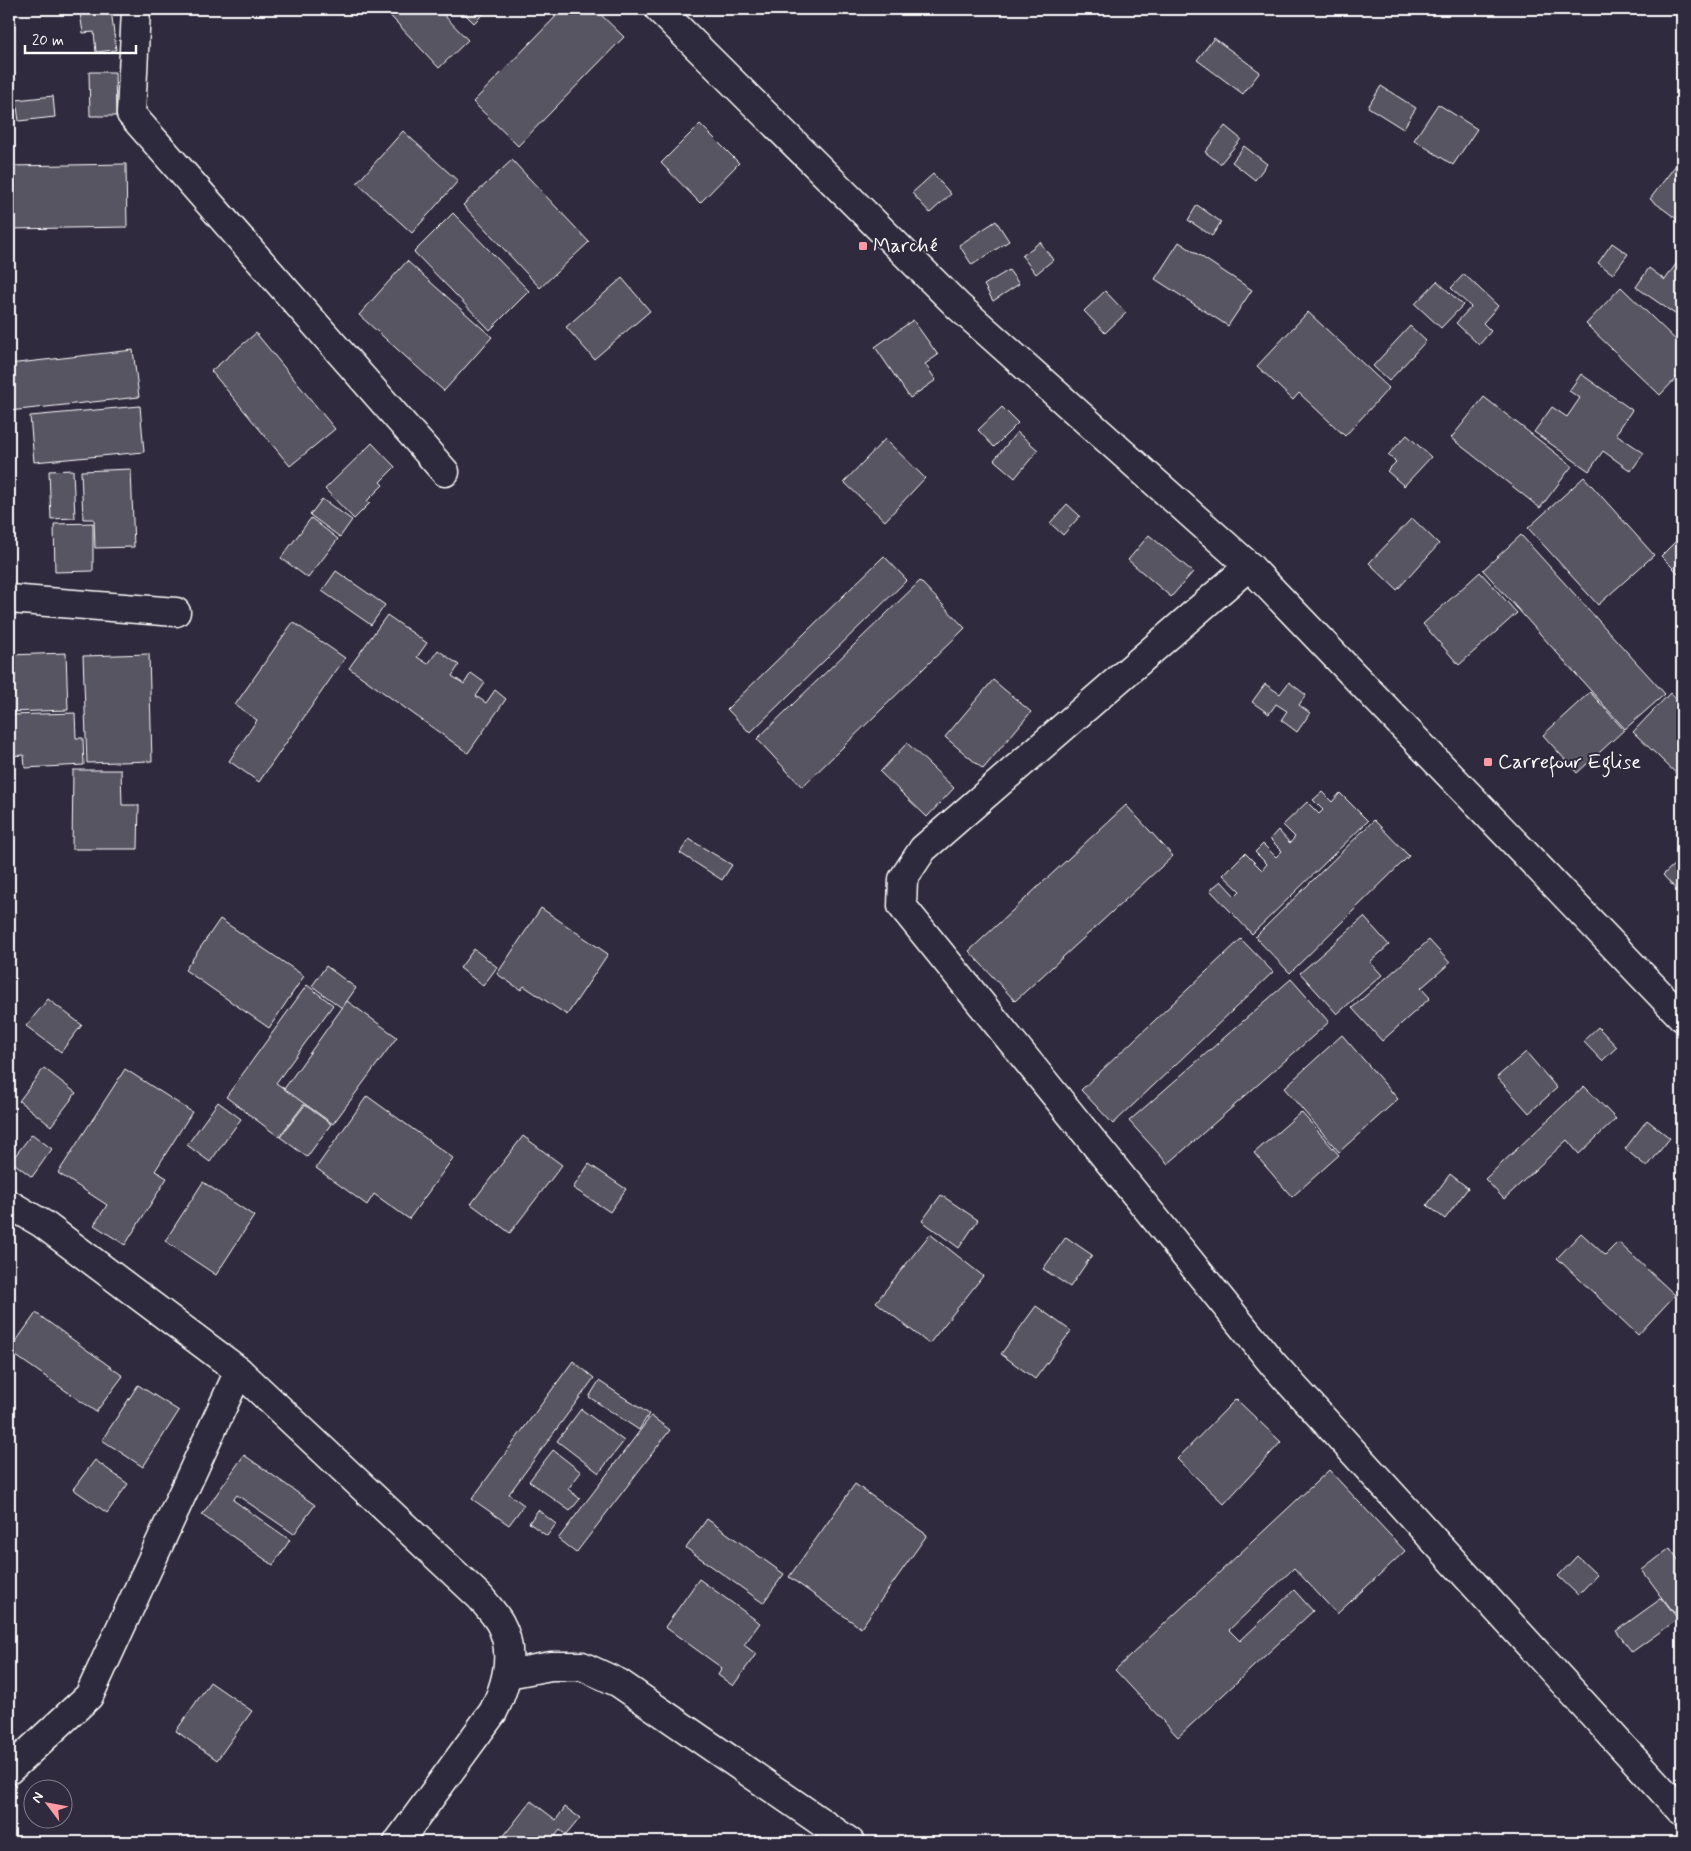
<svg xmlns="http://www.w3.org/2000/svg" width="1691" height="1851" viewBox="0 0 1691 1851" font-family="Mynerve,sans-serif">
  <rect width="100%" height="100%" fill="#2f2a3d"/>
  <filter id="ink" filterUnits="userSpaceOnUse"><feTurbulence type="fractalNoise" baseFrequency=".02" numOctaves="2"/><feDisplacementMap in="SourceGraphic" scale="10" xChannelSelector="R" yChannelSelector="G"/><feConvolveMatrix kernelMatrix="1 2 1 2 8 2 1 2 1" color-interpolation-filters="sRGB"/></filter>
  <g filter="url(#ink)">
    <g fill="#595564" stroke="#fff">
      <polygon points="111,9 116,50 96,52 94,32 83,33 80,13"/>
      <polygon points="384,9 438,9 468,40 439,68"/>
      <polygon points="460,9 488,9 474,23"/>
      <polygon points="563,9 595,9 624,37 518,146 473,102"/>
      <polygon points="1214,38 1260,72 1243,94 1197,60"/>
      <polygon points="89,72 115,72 116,116 90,116"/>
      <polygon points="1381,86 1416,108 1403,129 1368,107"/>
      <polygon points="53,96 55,117 19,121 16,100"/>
      <polygon points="1438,104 1477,129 1453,165 1414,140"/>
      <polygon points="700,124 739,163 700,203 661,163"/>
      <polygon points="1225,126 1241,139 1220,164 1205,152"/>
      <polygon points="403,131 458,181 412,233 357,183"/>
      <polygon points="1244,146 1267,164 1255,180 1232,162"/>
      <polygon points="1682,157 1682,223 1650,199"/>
      <polygon points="512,160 589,242 540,288 463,205"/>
      <polygon points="126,164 127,227 9,229 9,166"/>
      <polygon points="933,174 951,194 930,213 912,193"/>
      <polygon points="1197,205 1221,222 1212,236 1188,220"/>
      <polygon points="453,213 529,291 490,330 414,252"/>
      <polygon points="996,221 1009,241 972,265 959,245"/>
      <polygon points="1040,242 1053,260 1036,274 1022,256"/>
      <polygon points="1179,242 1252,290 1228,326 1155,279"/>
      <polygon points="1612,243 1628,254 1613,274 1598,263"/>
      <polygon points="1682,255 1682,319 1636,287 1649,268 1665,280"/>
      <polygon points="407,261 492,337 444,391 359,315"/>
      <polygon points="1009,270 1019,284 993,301 984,285"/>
      <polygon points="1464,274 1498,306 1483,323 1491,331 1479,345 1456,323 1471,307 1451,288"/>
      <polygon points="622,278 650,311 594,359 566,327"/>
      <polygon points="1437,281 1463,305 1441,328 1415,304"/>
      <polygon points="1621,287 1682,346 1682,372 1660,395 1586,324"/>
      <polygon points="1105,291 1126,313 1105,333 1084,311"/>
      <polygon points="1308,312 1389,388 1345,436 1299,393 1293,400 1257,366"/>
      <polygon points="913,320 938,355 925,364 936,380 910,398 875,347"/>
      <polygon points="1410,326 1426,341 1389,381 1373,366"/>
      <polygon points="256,333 335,429 290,466 211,371"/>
      <polygon points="133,350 139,397 9,411 9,364"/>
      <polygon points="1581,374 1632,410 1616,434 1644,453 1631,471 1603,451 1589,471 1534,432 1552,407 1567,417 1580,398 1569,391"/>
      <polygon points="1484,397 1572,466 1540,508 1451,438"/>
      <polygon points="140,406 144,452 34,462 30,416"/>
      <polygon points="1002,407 1018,423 994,447 978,430"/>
      <polygon points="1017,432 1038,450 1015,478 994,460"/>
      <polygon points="1407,435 1431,457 1404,486 1387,471 1396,462 1388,455"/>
      <polygon points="885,439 925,478 885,521 844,482"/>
      <polygon points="372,443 395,467 380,482 383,485 367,501 370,503 354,519 325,489"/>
      <polygon points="131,469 134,547 95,548 94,519 83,519 81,471"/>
      <polygon points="73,470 75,518 51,519 49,471"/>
      <polygon points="1584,477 1654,555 1598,605 1528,528"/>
      <polygon points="322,499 352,520 340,537 310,515"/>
      <polygon points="1067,504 1080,516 1063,535 1050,523"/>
      <polygon points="311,518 338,539 308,578 281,558"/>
      <polygon points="1412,518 1439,544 1397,590 1369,563"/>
      <polygon points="93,523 93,571 55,572 54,524"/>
      <polygon points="1149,535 1193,572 1171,597 1128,560"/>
      <polygon points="1521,535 1665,694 1625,729 1483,570"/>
      <polygon points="1682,535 1682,577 1661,556"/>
      <polygon points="884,556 907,580 750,733 727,709"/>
      <polygon points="336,571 385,605 371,625 322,591"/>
      <polygon points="1480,572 1517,613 1459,665 1423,624"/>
      <polygon points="920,581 965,628 802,787 757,739"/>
      <polygon points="387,615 427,643 417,657 428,664 438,650 459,665 452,676 464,684 471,673 485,683 476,696 486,703 495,690 506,699 468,753 349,668"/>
      <polygon points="293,622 345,658 259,782 229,761 257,720 235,705"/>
      <polygon points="66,653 68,710 9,712 9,655"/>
      <polygon points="149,654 152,761 87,763 83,656"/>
      <polygon points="993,680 1031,712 983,769 945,737"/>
      <polygon points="1289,682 1306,695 1299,705 1310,713 1297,732 1281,720 1287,711 1276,704 1269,714 1252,702 1265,684 1280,694"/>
      <polygon points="1590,692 1624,730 1577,773 1543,735"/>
      <polygon points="1670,693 1682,704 1682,779 1633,732"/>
      <polygon points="75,713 76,738 83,738 84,765 25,768 24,755 9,756 9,715"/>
      <polygon points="907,743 954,788 927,817 880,772"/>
      <polygon points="73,770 121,770 122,805 139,805 138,849 72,849"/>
      <polygon points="1322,792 1332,802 1340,793 1368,821 1252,934 1210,890 1221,881 1235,896 1240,891 1223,875 1245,853 1262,870 1267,864 1255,852 1263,844 1276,857 1282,851 1270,839 1278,830 1290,843 1295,837 1283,825 1307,802 1319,814 1323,810 1313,800"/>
      <polygon points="1126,805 1173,856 1015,1001 969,951"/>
      <polygon points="1374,820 1409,856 1290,973 1255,937"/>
      <polygon points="689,839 732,865 722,880 680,853"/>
      <polygon points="1682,857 1682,896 1663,875"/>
      <polygon points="541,908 608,954 567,1015 524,986 521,990 497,974"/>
      <polygon points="1364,917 1389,945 1370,962 1382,975 1337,1014 1300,973"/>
      <polygon points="220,919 304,976 269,1028 185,970"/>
      <polygon points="1241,939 1273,972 1113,1124 1081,1090"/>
      <polygon points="1429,940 1450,963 1421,988 1430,998 1382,1041 1352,1008"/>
      <polygon points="474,949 497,967 483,986 460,968"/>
      <polygon points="326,966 356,988 342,1008 312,986"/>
      <polygon points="1291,979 1329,1022 1168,1164 1129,1121"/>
      <polygon points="307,985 333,1005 276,1083 305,1103 279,1137 226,1097"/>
      <polygon points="48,999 82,1025 61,1052 26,1026"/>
      <polygon points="347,1001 397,1037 333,1124 284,1089"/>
      <polygon points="1598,1027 1617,1047 1602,1061 1583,1041"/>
      <polygon points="1342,1035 1398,1099 1339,1152 1284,1088"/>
      <polygon points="1526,1052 1557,1088 1529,1113 1497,1077"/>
      <polygon points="44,1068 76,1093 51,1126 19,1101"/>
      <polygon points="125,1069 192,1112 155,1171 167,1178 125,1245 94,1225 107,1205 58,1173"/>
      <polygon points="1584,1086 1616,1119 1579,1154 1567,1140 1504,1199 1485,1179"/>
      <polygon points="367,1096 453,1158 409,1219 374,1194 367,1205 316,1168"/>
      <polygon points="218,1102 241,1119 210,1162 187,1145"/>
      <polygon points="305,1105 331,1124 307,1157 280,1137"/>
      <polygon points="1301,1112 1339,1155 1292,1197 1254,1153"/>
      <polygon points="1647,1120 1670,1138 1647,1167 1625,1149"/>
      <polygon points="32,1134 52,1149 32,1177 11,1161"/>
      <polygon points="523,1136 562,1165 510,1233 471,1204"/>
      <polygon points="589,1164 626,1189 610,1212 573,1188"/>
      <polygon points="1450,1174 1468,1188 1445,1219 1427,1205"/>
      <polygon points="203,1182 254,1216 216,1275 165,1241"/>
      <polygon points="941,1195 978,1220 959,1248 922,1221"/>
      <polygon points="1581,1233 1605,1255 1618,1242 1675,1295 1638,1335 1557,1258"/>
      <polygon points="930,1234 983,1276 929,1344 876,1302"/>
      <polygon points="1066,1237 1092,1255 1070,1287 1043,1269"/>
      <polygon points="1036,1306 1071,1331 1035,1379 1001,1354"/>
      <polygon points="36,1313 123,1376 96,1412 9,1351"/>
      <polygon points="573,1361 594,1378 509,1494 524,1505 509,1525 472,1499"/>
      <polygon points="599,1381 649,1414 639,1430 589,1397"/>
      <polygon points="138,1385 179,1411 143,1467 102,1440"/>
      <polygon points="1236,1399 1281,1442 1224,1504 1177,1459"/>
      <polygon points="581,1409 624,1441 599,1473 557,1441"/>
      <polygon points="651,1416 670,1430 576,1553 558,1539"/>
      <polygon points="553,1450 581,1472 568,1489 580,1499 570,1511 529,1481"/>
      <polygon points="244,1455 315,1505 294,1534 237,1495 233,1500 290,1540 273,1565 202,1515"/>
      <polygon points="95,1460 128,1484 107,1513 73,1489"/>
      <polygon points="1329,1470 1405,1551 1337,1614 1294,1568 1229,1630 1240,1641 1294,1590 1313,1611 1178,1737 1115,1670"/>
      <polygon points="855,1484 927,1535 861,1628 789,1577"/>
      <polygon points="538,1510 556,1524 547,1536 529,1523"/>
      <polygon points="707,1519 784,1574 763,1603 686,1548"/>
      <polygon points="1670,1548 1682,1565 1682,1607 1674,1613 1642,1570"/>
      <polygon points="1577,1556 1597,1575 1578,1595 1558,1576"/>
      <polygon points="699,1579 760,1623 744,1645 756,1654 733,1686 718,1675 722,1668 665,1627"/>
      <polygon points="1662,1598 1678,1619 1632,1652 1616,1631"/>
      <polygon points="210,1682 252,1711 217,1760 176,1731"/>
      <polygon points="531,1801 556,1820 565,1807 580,1818 566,1835 560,1830 555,1836 563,1842 499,1842"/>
    </g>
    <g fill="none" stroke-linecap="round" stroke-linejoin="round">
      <defs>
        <g id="minor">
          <polyline points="136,9 131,114 445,472"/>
          <polyline points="659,9 958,306 1249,566 1682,1017"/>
          <polyline points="1249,566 923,849 903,879 902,906 1273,1364 1682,1812"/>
          <polyline points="9,599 176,612"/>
          <path d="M9,1204L43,1224L239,1371L481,1598C487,1606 495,1614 500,1623C516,1652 507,1684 493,1712L398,1842"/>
          <polyline points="508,1674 551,1666 582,1666 619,1683 850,1842"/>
          <polyline points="9,1770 89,1696 239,1371"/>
        </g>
      </defs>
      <use href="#minor" stroke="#fff" stroke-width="31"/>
      <use href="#minor" stroke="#2f2a3d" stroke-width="28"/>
    </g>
  </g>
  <g fill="#ff9aa2" stroke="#2f2a3d" stroke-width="2">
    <rect x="858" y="241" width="10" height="10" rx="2.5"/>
    <rect x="1483" y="757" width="10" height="10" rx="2.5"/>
  </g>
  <g text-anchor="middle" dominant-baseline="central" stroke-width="4" stroke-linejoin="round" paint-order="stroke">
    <g font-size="20" fill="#fff" stroke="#2f2a3d" text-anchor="start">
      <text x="873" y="246">Marché</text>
      <text x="1498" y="762">Carrefour Eglise</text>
    </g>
  </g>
  <rect width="1691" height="1851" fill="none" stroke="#2f2a3d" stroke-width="30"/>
  <rect x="15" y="15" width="1661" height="1821" fill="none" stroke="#fff" stroke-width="2" filter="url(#ink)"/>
  <g transform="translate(48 1804) rotate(302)"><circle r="24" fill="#2f2a3d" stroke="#827f8b"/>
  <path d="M0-4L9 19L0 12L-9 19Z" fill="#ff9aa2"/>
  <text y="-8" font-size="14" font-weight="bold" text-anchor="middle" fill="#ffffff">N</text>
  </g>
  <path d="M25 45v8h111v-8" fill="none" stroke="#ffffff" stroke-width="2.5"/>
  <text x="32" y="45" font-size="15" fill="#ffffff" stroke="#2f2a3d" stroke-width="4" paint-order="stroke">20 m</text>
</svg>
